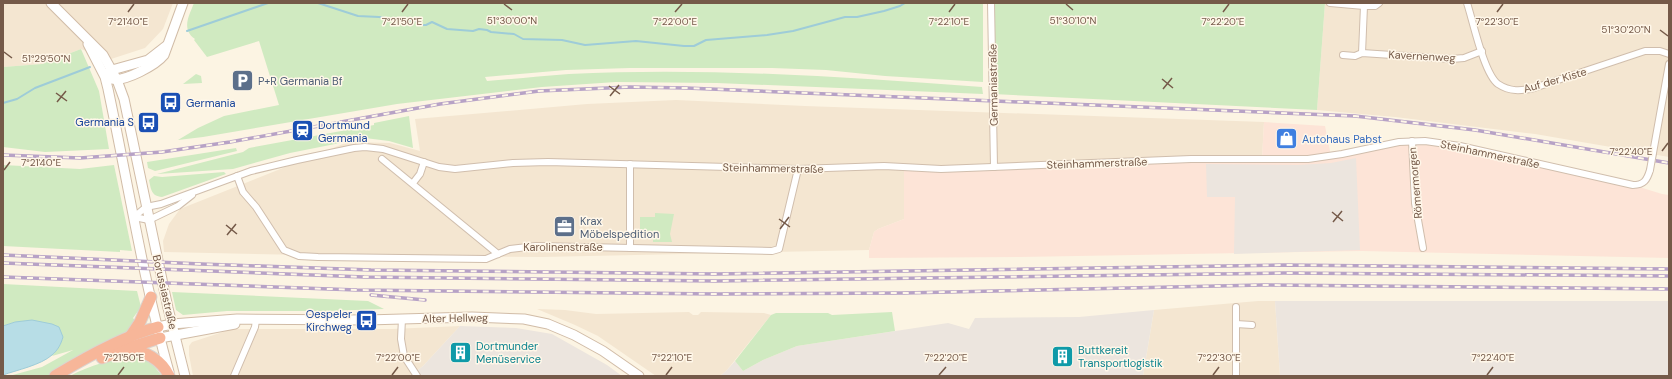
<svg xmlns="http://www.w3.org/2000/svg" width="1672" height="379" viewBox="0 0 1672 379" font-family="'DM Sans',sans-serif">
  <rect width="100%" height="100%" fill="#fcf4e3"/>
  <g fill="#f4e6d1">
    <polygon points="3,3 173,3 163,29 145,48 108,60 81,49 42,64 3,67"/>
    <polygon points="1325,3 1669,3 1669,157 1535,134 1395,117 1317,110"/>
    <polygon points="676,100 805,106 1264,122 1262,159 904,168 904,219 878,229 874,232 869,250 542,257 355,256 164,252 163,241 169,224 180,209 348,142 390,143 420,151 415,119 587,104"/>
    <polygon points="1258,301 1275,301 1280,376 1143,376 1154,310"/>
    <polygon points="537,309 565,310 596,314 689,312 693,315 698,315 701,312 764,313 771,315 727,370 720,376 656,376 598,336 575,325"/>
    <polygon points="460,326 423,366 410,376 193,376 189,355 189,346 192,342 232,329 392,329"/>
  </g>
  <polygon fill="#fde4d7" points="1264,122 1325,126 1331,156 1383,145 1425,141 1633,185 1662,194 1669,195 1669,258 1362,251 1020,257 869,258 869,250 874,232 878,229 904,219 904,168 1262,159"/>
  <g fill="#ece5de">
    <polygon points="1356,158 1360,250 1234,254 1235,197 1207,197 1206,164 1298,165 1331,163"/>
    <polygon points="1275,301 1669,301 1669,376 1280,376"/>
    <polygon points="1154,310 1143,376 720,376 727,370 735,361 743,371 763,360 797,346 948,323 969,329 975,318 1079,317"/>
    <polygon points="460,326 516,328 552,334 607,365 622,376 410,376 423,366"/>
  </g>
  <g fill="#d0eac1">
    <path d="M194,3H983V82L885,76L826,70L772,68H630L566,70L485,77L487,81C514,79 541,76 569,74C706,67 845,77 982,87L983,94L717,83L616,82L542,87L397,104L203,137L178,140L198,128L224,116L279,105L259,41L207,57L194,40L195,39C181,29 189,16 194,3Z"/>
    <polygon points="991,3 1325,3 1317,110 993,94"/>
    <polygon points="81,49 99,91 109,149 45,152 3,147 3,67 42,64"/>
    <polygon points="196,74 201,76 202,83 183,84"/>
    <polygon points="409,116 413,148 389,141 365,138 290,153 233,169 157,174 243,152 249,148 374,125 374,123"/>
    <polygon points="236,148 237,151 155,171 148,168 147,162"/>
    <polygon points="3,165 80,169 114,165 132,251 120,250 120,252 3,246"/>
    <path d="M224,172L226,174L162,197C151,196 151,189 149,180L154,176L162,177Z"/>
    <polygon points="655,213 674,214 670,234 672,242 653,242 653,239 640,239 640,217 655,217"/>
    <polygon points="3,284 137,291 141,307 133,318 137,323 123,336 50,376 9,376 42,367 73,350 52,356 59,347 15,322 3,326"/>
    <polygon points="172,292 368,301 384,309 326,311 227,311 183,315 176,310"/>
    <polygon points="892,312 895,331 797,346 763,360 743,371 735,361 771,315 776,313 828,313 832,315"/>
    <path d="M135,356L145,358V359L153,365L162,376H70C88,366 115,358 135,356Z"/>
  </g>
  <path fill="#b7dde6" stroke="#9eccd8" d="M32,320L52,324L59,327L63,337C61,344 58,350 52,355C41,365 17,370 3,375V326L15,322Z"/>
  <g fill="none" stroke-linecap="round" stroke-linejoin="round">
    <g stroke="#9eccd8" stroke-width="2">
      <polyline points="318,3 358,16 379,17 403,21 414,20 422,25 426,25 432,22 447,29 473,31 479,29 487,30 491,32 514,34 523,39 562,40 585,45 636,41 684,46 694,46 706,40 767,35 793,31 845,17 857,17 884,11 900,6 905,3"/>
      <polyline points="187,31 268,3"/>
      <polyline points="3,103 17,99 35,88 90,67"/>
    </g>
    <defs>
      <g id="street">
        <polyline points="991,3 994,167"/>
        <polyline points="1330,3 1364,6 1362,53"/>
        <path d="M1467,3C1473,21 1484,74 1498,84C1510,92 1521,91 1534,88L1645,51H1660L1669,54"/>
        <polyline points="1364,6 1375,6 1379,3"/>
        <polyline points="1343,55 1355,56 1362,53 1452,59 1464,58 1482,51"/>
        <polyline points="1412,141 1415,203 1423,248"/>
        <polyline points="1653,153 1669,64"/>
        <polyline points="382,159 498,254"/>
        <polyline points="237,176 243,192 256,207 284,250 299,256 318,257 486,259 510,249 536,246 772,251 779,249 798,169"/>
        <polyline points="413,183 420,174 424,162"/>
        <path d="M134,217L146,207L161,204L251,171L297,160L354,148L365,147L383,149L439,167L455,169L513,163L548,162L798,169L884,166L941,169L1191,159H1308L1342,154L1399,142L1425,141L1460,146L1633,185C1644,185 1647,180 1650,170"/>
        <polyline points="134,217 149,220 178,206 192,195"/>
        <polyline points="630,248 630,164"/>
        <polyline points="402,319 401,339 404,356 417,376"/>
        <polyline points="1236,324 1252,325"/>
        <polyline points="234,376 255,327 256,320"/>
        <polyline points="1236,376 1236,307"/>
      </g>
      <g id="secondary">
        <polyline points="51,3 103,55 117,80 124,99 168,308 185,376"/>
        <path d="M88,44L105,77L108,89C128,183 143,279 169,372"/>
        <polyline points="109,73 112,70 148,60 166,46"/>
        <path d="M112,79C125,82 156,65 164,55L183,3"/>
        <polyline points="158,327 172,324 237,319 367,320 472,317 524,319 548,324 574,335 603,351 639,376"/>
        <polyline points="160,338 235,324"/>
      </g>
      <g id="highway">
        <polyline points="130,337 140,322 151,297"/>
        <path d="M126,350C143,349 162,360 169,376"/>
        <polyline points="102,358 138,345 160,338"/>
        <path d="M55,376C83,359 127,335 158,327"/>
      </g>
    </defs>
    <use href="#street" stroke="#d0bead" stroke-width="8"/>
    <use href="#secondary" stroke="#d1bca7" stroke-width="11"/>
    <use href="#highway" stroke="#dbd4d0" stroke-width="13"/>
    <use href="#street" stroke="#fff" stroke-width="6"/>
    <use href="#secondary" stroke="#fff" stroke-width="9"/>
    <use href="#highway" stroke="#f7b699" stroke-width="11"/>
    <defs>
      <g id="rail">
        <polyline points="3,155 80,158 162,152 230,142 440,104 539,91 630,87 686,88 1355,116 1475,130 1669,163"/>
        <polyline points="3,255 201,264 371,270 716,274 1284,265 1669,269"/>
        <polyline points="3,263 364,277 716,281 1284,273 1669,276"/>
        <polyline points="3,277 357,290 717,294 904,293 1262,285 1669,289"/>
        <polyline points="371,295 425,300"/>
      </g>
    </defs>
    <use href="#rail" stroke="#b7a2c6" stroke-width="3.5"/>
    <use href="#rail" stroke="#fff7e9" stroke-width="2" stroke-dasharray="6" stroke-linecap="butt"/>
    <defs>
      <polyline id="street-bridge" points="1650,170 1653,153"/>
    </defs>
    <use href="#street-bridge" stroke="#d0bead" stroke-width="8" stroke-linecap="butt"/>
    <use href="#street-bridge" stroke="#fff" stroke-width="6"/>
  </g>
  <path fill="none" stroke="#755a49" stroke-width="1.5" d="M504,4L512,10M1066,4L1073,10M128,12L134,4M402,12L408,4M675,12L682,4M949,12L955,4M1223,12L1229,4M1497,12L1503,4M1660,30L1668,36M4,52L12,58M1162,79L1173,88M609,86L620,94M1163,89L1172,78M56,93L67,101M610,96L619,85M57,102L66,91M1662,151L1668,143M4,170L10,162M1332,212L1343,221M779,219L790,227M1333,222L1342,211M226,225L237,234M780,229L789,217M227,235L236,224M118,375L124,367M392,375L398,367M666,375L672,367M939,375L946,367M1213,375L1219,367M1487,375L1493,367"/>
  <defs>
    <symbol id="parking-square" viewBox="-11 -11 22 22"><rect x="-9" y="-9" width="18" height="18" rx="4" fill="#5c6f8a" stroke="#fff7e9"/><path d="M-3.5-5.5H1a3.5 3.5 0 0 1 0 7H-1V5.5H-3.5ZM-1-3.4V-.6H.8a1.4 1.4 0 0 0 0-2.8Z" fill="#fff"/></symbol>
    <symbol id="bus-square" viewBox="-11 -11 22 22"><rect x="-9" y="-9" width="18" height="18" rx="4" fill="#1a4fb4" stroke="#fff7e9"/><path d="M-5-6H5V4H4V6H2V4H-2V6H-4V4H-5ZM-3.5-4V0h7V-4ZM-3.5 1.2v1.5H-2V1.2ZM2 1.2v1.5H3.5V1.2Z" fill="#fff"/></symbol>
    <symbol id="station-square" viewBox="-11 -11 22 22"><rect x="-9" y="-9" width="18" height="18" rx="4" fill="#1a4fb4" stroke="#fff7e9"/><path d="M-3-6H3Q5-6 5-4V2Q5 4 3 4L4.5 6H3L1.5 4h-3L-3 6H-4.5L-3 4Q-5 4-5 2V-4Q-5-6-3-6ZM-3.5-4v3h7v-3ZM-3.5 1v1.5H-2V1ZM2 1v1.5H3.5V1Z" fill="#fff"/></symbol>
    <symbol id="shop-square" viewBox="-11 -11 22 22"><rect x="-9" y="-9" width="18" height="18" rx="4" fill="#3f7fe0" stroke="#fff7e9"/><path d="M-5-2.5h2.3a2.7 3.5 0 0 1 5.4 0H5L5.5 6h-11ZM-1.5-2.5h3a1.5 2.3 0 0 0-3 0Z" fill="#fff"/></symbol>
    <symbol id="office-square" viewBox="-11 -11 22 22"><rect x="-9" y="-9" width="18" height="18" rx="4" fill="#5c6f8a" stroke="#fff7e9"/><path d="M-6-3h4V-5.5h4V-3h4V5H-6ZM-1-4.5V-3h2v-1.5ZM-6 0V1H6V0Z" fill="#fff"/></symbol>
    <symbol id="building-square" viewBox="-11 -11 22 22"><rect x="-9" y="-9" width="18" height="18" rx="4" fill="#0f9aa8" stroke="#fff7e9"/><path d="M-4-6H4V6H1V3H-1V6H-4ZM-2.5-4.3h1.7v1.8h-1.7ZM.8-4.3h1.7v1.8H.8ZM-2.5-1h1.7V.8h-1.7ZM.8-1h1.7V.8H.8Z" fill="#fff"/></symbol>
  </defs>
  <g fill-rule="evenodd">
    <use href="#parking-square" x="230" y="68" width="25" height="25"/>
    <use href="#bus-square" x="158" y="90" width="25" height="25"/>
    <use href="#bus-square" x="136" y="110" width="25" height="25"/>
    <use href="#station-square" x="290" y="118" width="25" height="25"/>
    <use href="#shop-square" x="1274" y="126" width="25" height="25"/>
    <use href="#office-square" x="552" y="214" width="25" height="25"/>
    <use href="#bus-square" x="354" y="308" width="25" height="25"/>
    <use href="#building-square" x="448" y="340" width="25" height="25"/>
    <use href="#building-square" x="1050" y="344" width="25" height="25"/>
  </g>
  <g text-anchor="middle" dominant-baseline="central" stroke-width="3" stroke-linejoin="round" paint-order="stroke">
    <g font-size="11" fill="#755a49" stroke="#fff7e9">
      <text transform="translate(1422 56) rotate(3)">Kavernenweg</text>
      <text transform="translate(1555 80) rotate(-16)">Auf der Kiste</text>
      <text transform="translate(993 85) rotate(-91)">Germaniastraße</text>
      <text transform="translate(1490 154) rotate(12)">Steinhammerstraße</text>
      <text transform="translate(1097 163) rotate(-2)">Steinhammerstraße</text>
      <text transform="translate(773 168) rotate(1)">Steinhammerstraße</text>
      <text transform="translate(1415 183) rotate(-95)">Römermorgen</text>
      <text x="563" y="247">Karolinenstraße</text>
      <text transform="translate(165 292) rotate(77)">Borussiastraße</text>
      <text transform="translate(455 318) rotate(-1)">Alter Hellweg</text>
    </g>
    <g font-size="11" fill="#4e5e75" stroke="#fff7e9" text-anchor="start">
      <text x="258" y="81">P+R Germania Bf</text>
      <text x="580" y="221">Krax<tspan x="580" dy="13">Möbelspedition</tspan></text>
    </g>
    <g font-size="11" fill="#164399" stroke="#fff7e9" text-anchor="start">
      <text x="186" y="103">Germania</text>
      <text x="134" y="122" text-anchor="end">Germania S</text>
      <text x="318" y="125">Dortmund<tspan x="318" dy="13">Germania</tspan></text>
      <text x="352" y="314" text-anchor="end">Oespeler<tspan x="352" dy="13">Kirchweg</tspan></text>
    </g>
    <g font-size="11" fill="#366cbe" stroke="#fff7e9" text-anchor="start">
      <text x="1302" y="139">Autohaus Pabst</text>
    </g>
    <g font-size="11" fill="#0d838f" stroke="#fff7e9" text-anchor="start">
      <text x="476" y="346">Dortmunder<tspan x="476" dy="13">Menüservice</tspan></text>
      <text x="1078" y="350">Buttkereit<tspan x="1078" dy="13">Transportlogistik</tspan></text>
    </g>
  </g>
  <g font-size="10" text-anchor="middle" fill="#755a49" stroke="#fff7e9" stroke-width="3" stroke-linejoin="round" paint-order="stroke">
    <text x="1073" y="24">51°30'10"N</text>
    <text x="512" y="24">51°30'00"N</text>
    <text x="128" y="25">7°21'40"E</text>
    <text x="402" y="25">7°21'50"E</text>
    <text x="675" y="25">7°22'00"E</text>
    <text x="949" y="25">7°22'10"E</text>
    <text x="1223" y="25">7°22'20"E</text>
    <text x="1497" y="25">7°22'30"E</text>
    <text x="1626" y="33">51°30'20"N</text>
    <text x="46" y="62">51°29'50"N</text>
    <text x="1631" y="155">7°22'40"E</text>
    <text x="41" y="166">7°21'40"E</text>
    <text x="124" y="361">7°21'50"E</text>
    <text x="398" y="361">7°22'00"E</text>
    <text x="672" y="361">7°22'10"E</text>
    <text x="946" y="361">7°22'20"E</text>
    <text x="1219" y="361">7°22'30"E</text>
    <text x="1493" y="361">7°22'40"E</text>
  </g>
  <rect width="1672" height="379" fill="none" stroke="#755a49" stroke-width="8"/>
</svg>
